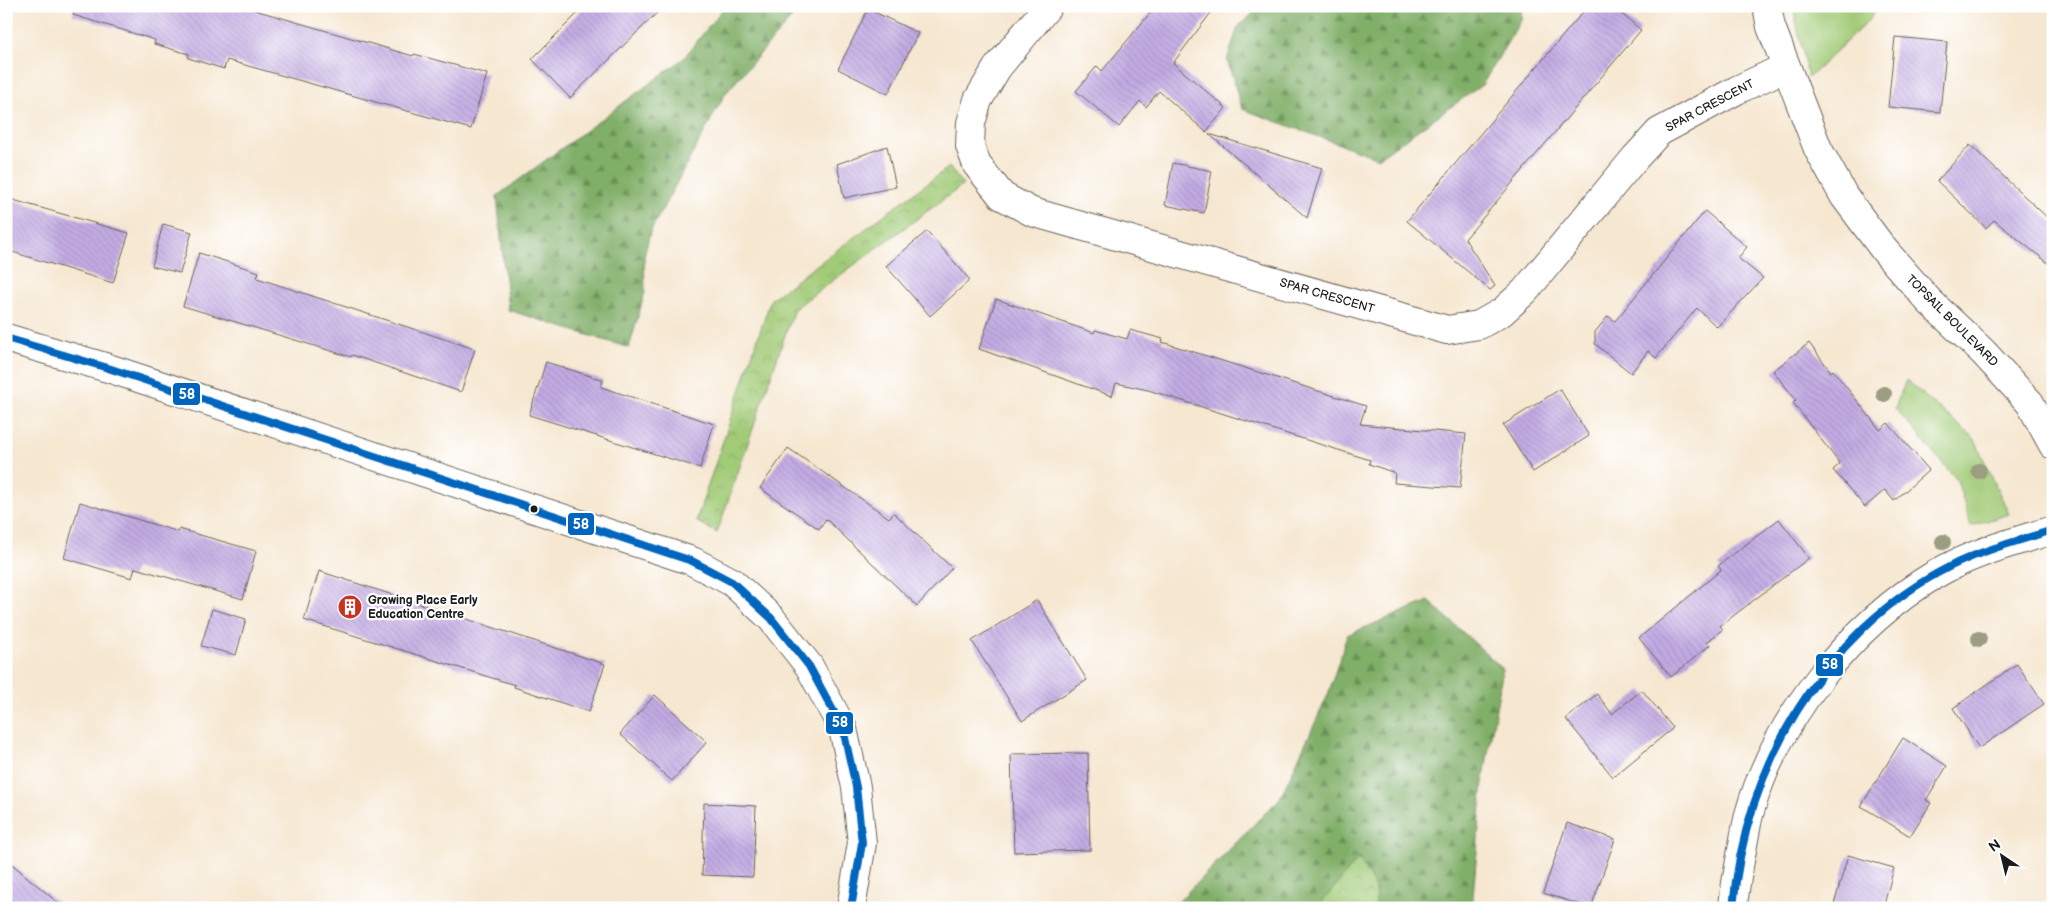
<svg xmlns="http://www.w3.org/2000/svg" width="2059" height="914" viewBox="0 0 2059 914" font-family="'Balsamiq Sans',sans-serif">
  <defs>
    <pattern id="forest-firs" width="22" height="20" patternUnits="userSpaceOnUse" patternTransform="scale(1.25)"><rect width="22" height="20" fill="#80af68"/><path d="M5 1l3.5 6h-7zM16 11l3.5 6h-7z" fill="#688e55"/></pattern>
    <pattern id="park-crowns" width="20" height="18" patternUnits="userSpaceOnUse" patternTransform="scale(1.25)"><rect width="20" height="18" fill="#a1cb77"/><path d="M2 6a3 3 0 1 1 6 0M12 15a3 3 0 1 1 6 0" fill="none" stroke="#8aae66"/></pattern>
    <pattern id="building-back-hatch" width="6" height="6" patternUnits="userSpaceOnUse" patternTransform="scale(1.25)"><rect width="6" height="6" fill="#c2abe3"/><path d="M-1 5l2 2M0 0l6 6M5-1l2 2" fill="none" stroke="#a693c2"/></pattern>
  </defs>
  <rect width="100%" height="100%" fill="#fff"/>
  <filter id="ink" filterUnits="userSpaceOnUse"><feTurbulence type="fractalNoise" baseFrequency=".02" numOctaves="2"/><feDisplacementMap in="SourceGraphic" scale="10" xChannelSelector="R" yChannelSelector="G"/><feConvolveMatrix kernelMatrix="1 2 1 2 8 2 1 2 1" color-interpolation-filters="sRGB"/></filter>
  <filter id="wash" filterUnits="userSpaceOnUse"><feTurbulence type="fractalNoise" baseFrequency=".0096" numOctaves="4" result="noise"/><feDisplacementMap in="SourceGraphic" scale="20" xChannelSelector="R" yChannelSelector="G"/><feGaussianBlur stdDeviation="1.12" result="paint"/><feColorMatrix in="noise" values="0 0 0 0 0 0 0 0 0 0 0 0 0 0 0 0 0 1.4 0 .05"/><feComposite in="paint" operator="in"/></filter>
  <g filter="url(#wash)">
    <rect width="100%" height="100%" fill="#f6e7d0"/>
    <g fill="#a1cb77" stroke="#5e744a">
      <polygon points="1793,6 1877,6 1870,19 1808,78"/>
      <polygon points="1906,380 1974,438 2009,514 1971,526 1957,480 1895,408"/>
    </g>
    <g fill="url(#forest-firs)" stroke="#4e6642">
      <polygon points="725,6 802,6 725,94 650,232 644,257 645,292 629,348 508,310 497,196 683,59"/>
      <polygon points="1261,6 1522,6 1521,20 1482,85 1378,158 1242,109 1227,60 1238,27"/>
      <polygon points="1429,601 1503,669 1483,782 1472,908 1376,908 1376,890 1359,858 1317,908 1172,908 1280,798 1328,695 1347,635"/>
    </g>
    <g fill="url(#park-crowns)" stroke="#5e744a">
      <polygon points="949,167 963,185 794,309 717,533 696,521 771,299"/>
      <polygon points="1359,858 1376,890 1376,908 1317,908"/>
    </g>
    <g id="blocks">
      <g fill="url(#building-back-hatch)">
        <polygon points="75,6 241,6 413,56 414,54 487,74 471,129 227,60 224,69 188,58 189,54 154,44 155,40 73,15"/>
        <polygon points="585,6 664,6 570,98 532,59"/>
        <polygon points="1156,6 1216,6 1173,63 1226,108 1206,132 1159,91 1146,107 1140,101 1119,127 1076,91 1097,66 1102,71"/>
        <polygon points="1588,6 1612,6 1641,30 1465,239 1495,286 1490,290 1407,221"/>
        <polygon points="868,9 918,33 888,94 838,69"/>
        <polygon points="1895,37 1947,42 1940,112 1888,107"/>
        <polygon points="1209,134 1322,168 1307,218"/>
        <polygon points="1970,145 2053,223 2053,267 1994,220 1986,228 1937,181"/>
        <polygon points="887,146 896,187 844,198 837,164"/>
        <polygon points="1173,163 1212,171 1204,213 1165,205"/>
        <polygon points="6,198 129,233 113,283 6,250"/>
        <polygon points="1705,211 1747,247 1738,258 1763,278 1717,327 1697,308 1656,358 1648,351 1631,373 1595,344 1595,332 1608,316 1615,321"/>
        <polygon points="163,224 192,232 180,273 152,266"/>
        <polygon points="927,231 970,280 930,316 886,266"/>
        <polygon points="199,253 259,272 257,278 475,349 461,392 352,355 351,357 183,306"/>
        <polygon points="996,299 1094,333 1095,330 1127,339 1130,330 1163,339 1162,342 1366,406 1360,424 1466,434 1460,488 1394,483 1395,473 1369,464 1370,460 1148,390 1116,383 1112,396 979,349"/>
        <polygon points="1809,343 1831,372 1833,370 1880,430 1888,423 1929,470 1894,501 1885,490 1865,507 1833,470 1840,464 1793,403 1796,400 1773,371"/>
        <polygon points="546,362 603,380 601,387 714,424 700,468 529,415"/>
        <polygon points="1560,389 1589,436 1533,472 1503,425"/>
        <polygon points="788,448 889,518 894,513 952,568 917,606 826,519 819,529 760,488"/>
        <polygon points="80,502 179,532 179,529 256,551 243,599 135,568 132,578 64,558"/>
        <polygon points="1779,519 1809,558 1720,626 1723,629 1707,642 1710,645 1671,677 1639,638 1721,570 1718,566"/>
        <polygon points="319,571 605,664 589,712 514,687 515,685 304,620"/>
        <polygon points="1037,600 1087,680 1022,721 972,641"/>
        <polygon points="212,609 246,619 236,655 201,646"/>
        <polygon points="2017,664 2044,704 1979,748 1953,708"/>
        <polygon points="1642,690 1673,728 1613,777 1566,719 1597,694 1612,714"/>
        <polygon points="655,695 707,742 672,781 620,734"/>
        <polygon points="1903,738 1947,766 1926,800 1931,803 1910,836 1861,806"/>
        <polygon points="1088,753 1090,850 1014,852 1011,754"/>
        <polygon points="704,803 756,806 753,877 702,875"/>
        <polygon points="1567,823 1615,839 1591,908 1543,893"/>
        <polygon points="1848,855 1894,868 1883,908 1833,908"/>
        <polygon points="6,859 64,908 6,908"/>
      </g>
    </g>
  </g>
  <g filter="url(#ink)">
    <use href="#blocks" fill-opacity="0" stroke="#68635b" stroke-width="1"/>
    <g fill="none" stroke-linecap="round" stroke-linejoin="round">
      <defs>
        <g id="minor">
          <polyline points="1048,6 997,68 978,100 971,123 970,146 977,165 1002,196 1032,212 1447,330 1479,325 1502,312 1525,291 1635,158 1659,132 1737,90 1786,67"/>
          <polyline points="1767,6 1771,27 1818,149 1844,196 1885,251 1929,301 1983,352 2030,403 2053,445"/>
          <polyline points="6,338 108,368 692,561 732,582 771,618 809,666 843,729 856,787 862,843 851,908"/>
        </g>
        <path id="tertiary" d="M1733,908C1734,890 1738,873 1741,855C1744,841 1746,825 1750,811C1777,717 1852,624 1936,574C1971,553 2014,542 2053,530"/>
      </defs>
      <use href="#minor" stroke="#68635b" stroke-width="30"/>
      <use href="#tertiary" stroke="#68635b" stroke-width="30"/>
      <use href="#minor" stroke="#fff" stroke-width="28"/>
      <use href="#tertiary" stroke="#fff" stroke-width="28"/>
      <defs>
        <g id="bus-1">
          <polyline points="6,338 108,368 692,561 732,582 771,618 809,666 843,729 856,787 862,843 851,908"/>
          <path d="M1733,908C1744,769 1823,631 1949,567C1982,550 2018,541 2053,530"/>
        </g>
      </defs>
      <use href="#bus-1" stroke="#fff" stroke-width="11"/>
      <use href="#bus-1" stroke="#0065bd" stroke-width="8"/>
    </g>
    <g fill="#9b9e81">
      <circle cx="1884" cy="394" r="8"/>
      <circle cx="1979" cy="471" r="8"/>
      <circle cx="1943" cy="542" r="8"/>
      <circle cx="1979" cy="639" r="8"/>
    </g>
  </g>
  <defs>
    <symbol id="building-disc" viewBox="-11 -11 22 22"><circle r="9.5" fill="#c8321e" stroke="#fff"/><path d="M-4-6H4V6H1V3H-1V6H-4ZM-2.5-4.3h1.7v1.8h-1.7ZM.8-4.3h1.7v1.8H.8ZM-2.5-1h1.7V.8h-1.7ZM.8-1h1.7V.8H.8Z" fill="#fff"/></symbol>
  </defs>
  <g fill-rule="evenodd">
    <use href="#building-disc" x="336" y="593" width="28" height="28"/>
  </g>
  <circle fill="#1c1c1c" stroke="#fff" stroke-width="2" cx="534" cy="509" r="4.5"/>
  <g text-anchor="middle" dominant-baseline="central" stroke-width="4.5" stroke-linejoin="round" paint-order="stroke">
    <g font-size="12" fill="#1c1c1c" stroke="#fff">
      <text transform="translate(1710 106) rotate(-28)">SPAR CRESCENT</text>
      <text transform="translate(1327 296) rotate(16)">SPAR CRESCENT</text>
      <text transform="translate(1952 321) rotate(45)">TOPSAIL BOULEVARD</text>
    </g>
    <g font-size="12" font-weight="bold" fill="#1c1c1c" stroke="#fff" text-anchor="start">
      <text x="368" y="600">Growing Place Early<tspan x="368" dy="14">Education Centre</tspan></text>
    </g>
  </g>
  <g stroke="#fff" stroke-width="2">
    <rect x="172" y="382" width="29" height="24" rx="5" fill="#0065bd"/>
    <rect x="567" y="512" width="28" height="24" rx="5" fill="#0065bd"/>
    <rect x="1815" y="653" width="29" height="24" rx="5" fill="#0065bd"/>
    <rect x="825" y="711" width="29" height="24" rx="5" fill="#0065bd"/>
  </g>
  <g font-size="14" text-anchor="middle" font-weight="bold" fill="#fff">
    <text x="187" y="399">58</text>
    <text x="581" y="529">58</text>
    <text x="1830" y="669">58</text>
    <text x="840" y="727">58</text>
  </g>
  <rect width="2059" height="914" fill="none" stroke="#fff" stroke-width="25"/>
  <g transform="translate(2002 856) rotate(325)" stroke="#ffffff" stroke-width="4" paint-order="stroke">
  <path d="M0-4L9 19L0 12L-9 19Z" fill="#1c1c1c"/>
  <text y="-8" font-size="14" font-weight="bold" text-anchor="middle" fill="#1c1c1c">N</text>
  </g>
</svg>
